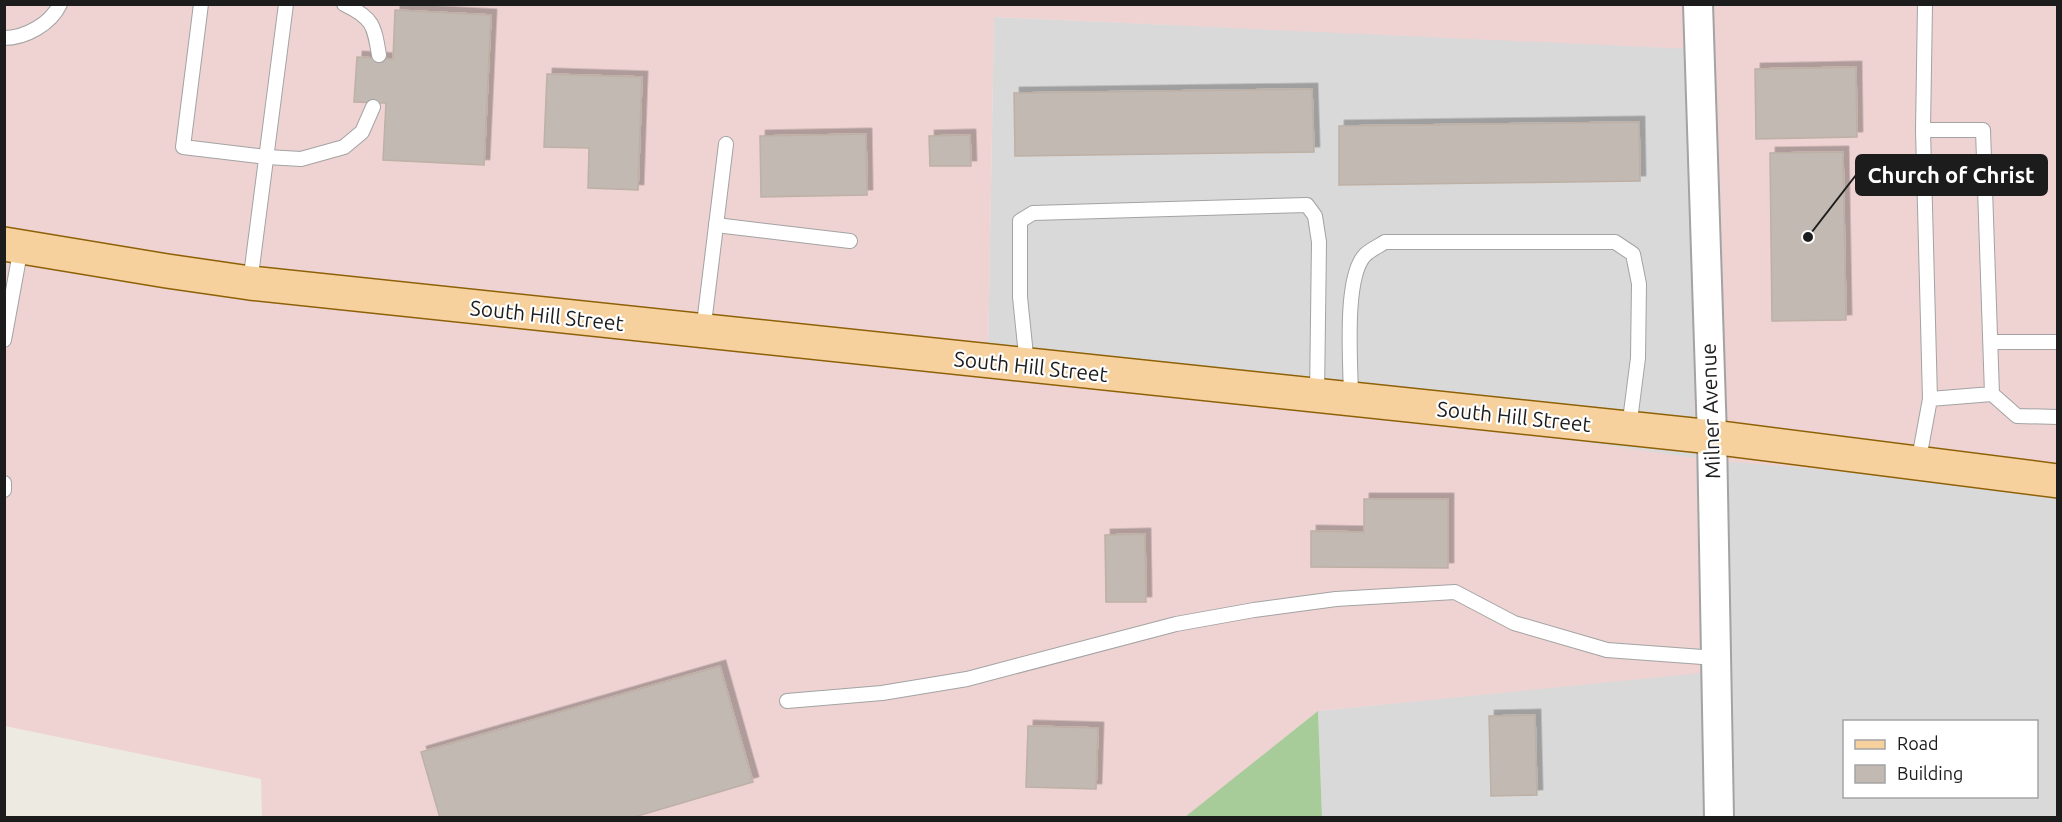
<svg xmlns="http://www.w3.org/2000/svg" width="2062" height="822" viewBox="0 0 2062 822" font-family="Ubuntu,sans-serif">
  <defs>
    <filter id="shadow"><feDropShadow dx="5.5" dy="-5.5" stdDeviation="0" flood-color="#0004"/></filter>
  </defs>
  <rect width="100%" height="100%" fill="#edeae2"/>
  <path fill="#dad9d9" fill-rule="evenodd" d="M994,17L1692,48L2057,489V817H1322L1318,711L1701,672L988,356ZM1844,722H2036V796H1844Z"/>
  <path fill="#eed3d2" fill-rule="evenodd" d="M5,5H2057V489L1696,459L1702,673L1318,711L1185,818L262,817L261,779L5,726ZM994,17L1692,49L1695,458L988,356Z"/>
  <polygon fill="#a7cb99" points="1318,711 1322,817 1185,817"/>
  <g fill="#c1b9b2" stroke="#beb0a5" stroke-width="1.5" filter="url(#shadow)">
    <polygon points="395,10 491,15 484,165 383,160 386,103 354,102 357,57 393,59"/>
    <polygon points="1856,67 1857,137 1756,139 1755,69"/>
    <polygon points="547,74 642,77 638,190 588,188 589,148 544,147"/>
    <polygon points="1312,89 1314,152 1015,156 1014,93"/>
    <polygon points="1639,122 1640,181 1339,185 1339,126"/>
    <polygon points="866,134 867,195 761,197 760,136"/>
    <polygon points="970,135 971,166 930,166 929,136"/>
    <polygon points="1843,152 1846,320 1772,321 1770,153"/>
    <polygon points="1364,499 1448,499 1448,568 1311,567 1311,531 1364,532"/>
    <polygon points="1145,534 1146,602 1106,602 1105,535"/>
    <polygon points="720,666 753,782 631,818 440,818 421,752"/>
    <polygon points="1535,715 1537,795 1491,796 1489,716"/>
    <polygon points="1028,726 1098,728 1096,789 1026,787"/>
  </g>
  <g fill="none" stroke-linecap="round" stroke-linejoin="round">
    <defs>
      <g id="service">
        <polyline points="201,4 183,147 267,157 301,159 344,147 362,132 373,107"/>
        <path d="M344,4C373,18 374,25 379,55"/>
        <path d="M4,38C25,38 51,24 60,4"/>
        <polyline points="1923,130 1925,4"/>
        <polyline points="716,225 850,241"/>
        <polyline points="250,283 286,4"/>
        <polyline points="703,332 726,144"/>
        <polyline points="4,340 21,247"/>
        <polyline points="1991,342 2058,342"/>
        <polyline points="1027,365 1020,297 1020,221 1033,213 1307,205 1315,216 1319,242 1317,396"/>
        <polyline points="1992,394 2017,416 2058,417"/>
        <path d="M1351,399C1351,367 1343,278 1365,255C1370,250 1379,246 1385,242H1615L1633,254L1639,284L1638,358L1629,428"/>
        <polyline points="1918,464 1930,399 1992,394 1983,130 1923,130 1930,399"/>
        <polyline points="4,483 4,490"/>
        <polyline points="787,701 882,693 967,679 1176,624 1254,610 1336,599 1455,592 1514,623 1607,650 1716,658"/>
      </g>
      <polyline id="minor" points="1698,4 1712,437 1719,818"/>
      <polyline id="primary" points="4,244 167,271 250,283 1712,437 2058,481"/>
    </defs>
    <use href="#service" stroke="#a3a3a3" stroke-width="16"/>
    <use href="#minor" stroke="#a3a3a3" stroke-width="32"/>
    <use href="#primary" stroke="#8e6107" stroke-width="36"/>
    <use href="#service" stroke="#fff" stroke-width="14"/>
    <use href="#minor" stroke="#fff" stroke-width="28"/>
    <use href="#primary" stroke="#f7d19d" stroke-width="33"/>
  </g>
  <g text-anchor="middle" dominant-baseline="central" stroke-width="4.5" stroke-linejoin="round" paint-order="stroke">
    <g font-size="21" fill="#1c1c1c" stroke="#fff">
      <text transform="translate(547 315) rotate(6)">South Hill Street</text>
      <text transform="translate(1031 366) rotate(6)">South Hill Street</text>
      <text transform="translate(1710 411) rotate(-92)">Milner Avenue</text>
      <text transform="translate(1514 416) rotate(6)">South Hill Street</text>
    </g>
  </g>
  <path fill="none" stroke="#1c1c1c" stroke-width="2" d="M1808 237L1856 175"/>
  <circle fill="#1c1c1c" stroke="#fff" stroke-width="2" cx="1808" cy="237" r="6"/>
  <rect fill="#1c1c1c" stroke="#1c1c1c" stroke-width="2" x="1856" y="155" width="191" height="40" rx="6"/>
  <g font-size="22" text-anchor="middle" font-weight="bold" fill="#fff">
    <text x="1951" y="183">Church of Christ</text>
  </g>
  <rect width="2062" height="822" fill="none" stroke="#1c1c1c" stroke-width="12"/>
  <rect x="1843" y="720" width="195" height="78" fill="#ffffff" stroke="#a4a4a4" stroke-width="1.5"/>
  <rect x="1855" y="740" width="30" height="9" fill="#f7d19d" stroke="#a4a4a4" stroke-width="1.5"/>
  <text x="1897" y="750" font-size="18" fill="#1c1c1c">Road</text>
  <rect x="1855" y="765" width="30" height="18" fill="#c1b9b2" stroke="#a4a4a4" stroke-width="1.5"/>
  <text x="1897" y="780" font-size="18" fill="#1c1c1c">Building</text>
</svg>
